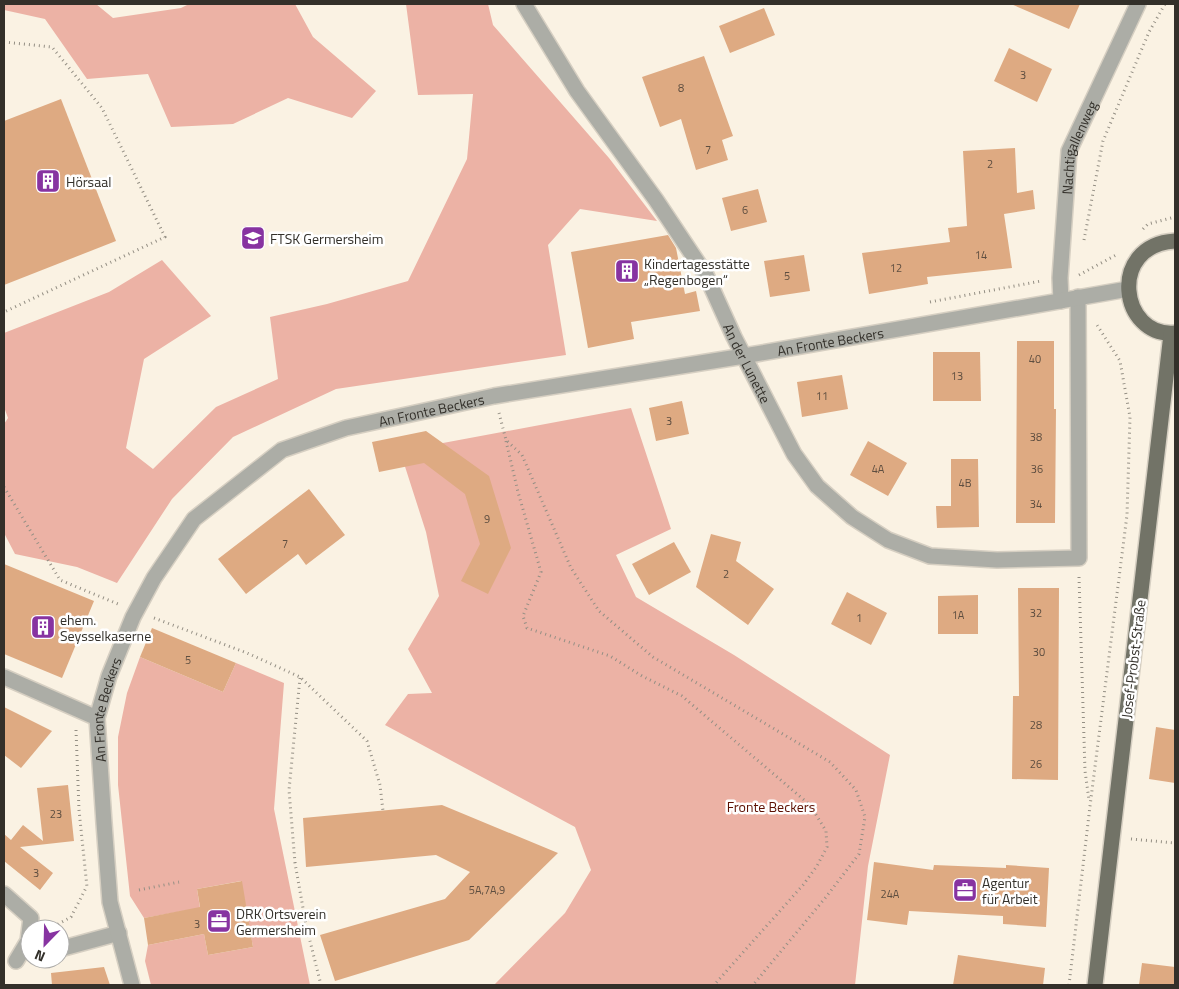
<svg xmlns="http://www.w3.org/2000/svg" width="1179" height="989" viewBox="0 0 1179 989" font-family="'Titillium Web',sans-serif">
  <rect width="100%" height="100%" fill="#faf2e3"/>
  <g fill="#ecb2a5">
    <polygon points="4,4 96,4 113,18 181,8 189,4 295,4 313,37 376,91 352,118 288,98 233,124 171,127 148,74 87,79 45,19 4,10"/>
    <polygon points="406,4 488,4 493,25 609,158 657,221 580,209 548,245 566,355 336,389 233,437 172,499 117,583 77,567 15,554 4,533 4,424 8,418 4,407 4,333 109,292 162,260 211,316 144,359 126,448 153,469 216,407 278,379 270,317 327,304 408,281 467,159 473,94 418,95"/>
    <polygon points="631,408 671,529 616,555 636,597 734,655 890,755 868,866 855,985 494,985 565,913 591,870 575,827 385,725 408,694 432,693 408,649 439,596 426,532 400,451"/>
    <polygon points="140,657 223,692 236,663 284,683 274,809 310,985 151,985 145,961 148,945 204,934 208,955 253,947 241,881 197,889 200,908 144,918 130,896 118,785 118,737 127,693"/>
  </g>
  <g fill="#deaa82">
    <polygon points="1011,4 1080,4 1069,29"/>
    <polygon points="764,8 775,35 730,53 719,26"/>
    <polygon points="1009,48 1052,69 1037,102 994,81"/>
    <polygon points="704,56 733,136 722,140 728,160 696,170 681,119 660,127 642,77"/>
    <polygon points="61,99 116,241 4,285 4,121"/>
    <polygon points="1015,148 1017,193 1033,190 1035,209 1004,214 1012,268 927,277 928,284 869,294 862,253 950,242 948,228 967,226 963,151"/>
    <polygon points="758,189 767,222 731,231 722,198"/>
    <polygon points="668,235 676,248 685,294 696,291 700,311 631,322 634,339 588,348 571,252"/>
    <polygon points="804,255 810,291 770,297 764,261"/>
    <polygon points="1017,341 1054,341 1054,409 1056,409 1055,523 1016,523"/>
    <polygon points="933,352 980,352 981,401 933,401"/>
    <polygon points="842,375 848,409 802,417 797,382"/>
    <polygon points="682,401 689,434 656,441 649,408"/>
    <polygon points="426,431 489,476 511,548 488,594 461,581 480,544 465,494 424,463 379,472 372,442"/>
    <polygon points="868,441 907,463 888,496 850,475"/>
    <polygon points="951,459 978,459 979,527 937,528 936,506 951,506"/>
    <polygon points="309,489 345,535 306,565 298,554 246,594 218,559"/>
    <polygon points="711,534 741,542 736,561 774,589 748,625 696,587"/>
    <polygon points="674,542 691,572 649,595 632,564"/>
    <polygon points="4,564 94,601 62,678 4,654"/>
    <polygon points="1018,588 1059,588 1058,780 1012,779 1013,696 1019,696"/>
    <polygon points="847,592 887,613 871,645 831,624"/>
    <polygon points="978,595 978,634 938,634 938,596"/>
    <polygon points="152,628 236,663 223,692 140,657"/>
    <polygon points="4,707 52,731 21,768 4,755"/>
    <polygon points="1156,727 1175,730 1175,783 1149,779"/>
    <polygon points="68,785 74,841 20,847 53,873 40,890 4,861 4,834 11,840 23,825 43,841 37,788"/>
    <polygon points="442,805 558,853 469,940 335,981 320,935 445,899 470,872 436,855 306,867 303,818"/>
    <polygon points="874,862 933,870 934,865 1006,868 1006,865 1049,868 1046,927 1003,924 1003,916 909,911 907,925 867,920"/>
    <polygon points="242,881 253,947 208,955 204,934 148,945 144,918 200,907 197,889"/>
    <polygon points="958,955 1045,968 1043,985 953,985"/>
    <polygon points="1142,963 1175,967 1175,985 1139,985"/>
    <polygon points="104,967 110,985 52,985 51,973"/>
  </g>
  <g fill="none" stroke-linecap="round" stroke-linejoin="round">
    <defs>
      <g id="minor">
        <path id="s1" d="M524,4L577,91L656,200L706,275L734,337L794,454L817,486L852,517L888,540L930,556L997,560L1079,558L1078,297"/>
        <path id="s2" d="M1061,301L1060,278L1069,151L1138,4"/>
        <polyline points="4,677 97,718"/>
        <polyline points="4,894 31,918 28,941 16,961"/>
        <polyline points="60,949 119,933"/>
        <path id="s3" d="M132,985L110,902L104,823L97,718L109,676L133,617L154,578L194,519L282,450L346,428L494,396L744,356L1128,289"/>
      </g>
      <g id="major">
        <path d="M1175,241C1107,245 1120,338 1175,333"/>
        <polyline points="1095,985 1171,334"/>
      </g>
    </defs>
    <use href="#minor" stroke="#d6cfc2" stroke-width="18"/>
    <use href="#major" stroke="#d6cfc2" stroke-width="18"/>
    <g stroke="#948f84" stroke-width="3" stroke-dasharray="1 4" stroke-linecap="butt">
      <polyline points="4,42 52,47 102,108 165,237 4,312"/>
      <polyline points="1143,229 1148,224 1175,217"/>
      <polyline points="1084,240 1103,141 1149,32 1165,4"/>
      <polyline points="1079,275 1118,254"/>
      <polyline points="930,302 1041,281"/>
      <polyline points="499,413 506,440 522,455 571,568 599,611 653,657 830,762 856,790 865,817 859,854 826,897 753,985"/>
      <polyline points="506,441 518,492 541,572 523,616 527,628 610,656 642,676 682,696 810,805 826,831 827,847 817,866 803,885 714,985"/>
      <polyline points="4,487 60,580 118,604"/>
      <polyline points="1079,577 1085,771 1089,800"/>
      <polyline points="154,618 247,653 300,677 367,741 380,785 383,811"/>
      <polyline points="300,678 289,790 295,863 306,925 321,985"/>
      <polyline points="76,730 79,810 87,887"/>
      <polyline points="1131,839 1175,843"/>
      <polyline points="139,890 179,882"/>
      <polyline points="49,929 71,917 87,886"/>
      <polyline points="1069,985 1090,806 1127,515 1130,417 1120,361 1097,325"/>
    </g>
    <use href="#minor" stroke="#acada6" stroke-width="15"/>
    <use href="#major" stroke="#727367" stroke-width="15"/>
  </g>
  <defs>
    <symbol id="building-square" viewBox="-11 -11 22 22"><rect x="-9" y="-9" width="18" height="18" rx="4" fill="#8733a1" stroke="#fff"/><path d="M-4-6H4V6H1V3H-1V6H-4ZM-2.5-4.3h1.7v1.8h-1.7ZM.8-4.3h1.7v1.8H.8ZM-2.5-1h1.7V.8h-1.7ZM.8-1h1.7V.8H.8Z" fill="#fff"/></symbol>
    <symbol id="university-square" viewBox="-11 -11 22 22"><rect x="-9" y="-9" width="18" height="18" rx="4" fill="#8733a1" stroke="#fff"/><path d="M0-5L7-2L0 1L-7-2ZM-4 1L0 2.5L4 1V4Q0 6-4 4Z" fill="#fff"/></symbol>
    <symbol id="office-square" viewBox="-11 -11 22 22"><rect x="-9" y="-9" width="18" height="18" rx="4" fill="#8733a1" stroke="#fff"/><path d="M-6-3h4V-5.5h4V-3h4V5H-6ZM-1-4.5V-3h2v-1.5ZM-6 0V1H6V0Z" fill="#fff"/></symbol>
  </defs>
  <g fill-rule="evenodd">
    <use href="#building-square" x="34" y="167" width="28" height="28"/>
    <use href="#university-square" x="239" y="224" width="28" height="28"/>
    <use href="#building-square" x="613" y="257" width="28" height="28"/>
    <use href="#building-square" x="29" y="613" width="28" height="28"/>
    <use href="#office-square" x="951" y="876" width="28" height="28"/>
    <use href="#office-square" x="205" y="907" width="28" height="28"/>
  </g>
  <g text-anchor="middle" dominant-baseline="central" stroke-width="5" stroke-linejoin="round" paint-order="stroke">
    <g font-size="11" fill="#5e4e40">
      <text x="1023" y="75">3</text>
      <text x="681" y="88">8</text>
      <text x="708" y="150">7</text>
      <text x="990" y="164">2</text>
      <text x="745" y="210">6</text>
      <text x="981" y="255">14</text>
      <text x="896" y="268">12</text>
      <text x="787" y="276">5</text>
      <text x="1035" y="359">40</text>
      <text x="957" y="376">13</text>
      <text x="822" y="396">11</text>
      <text x="669" y="421">3</text>
      <text x="1036" y="437">38</text>
      <text x="878" y="469">4A</text>
      <text x="1037" y="469">36</text>
      <text x="965" y="483">4B</text>
      <text x="1036" y="504">34</text>
      <text x="487" y="519">9</text>
      <text x="285" y="544">7</text>
      <text x="726" y="574">2</text>
      <text x="1036" y="613">32</text>
      <text x="958" y="615">1A</text>
      <text x="859" y="618">1</text>
      <text x="1039" y="652">30</text>
      <text x="188" y="660">5</text>
      <text x="1036" y="725">28</text>
      <text x="1036" y="764">26</text>
      <text x="56" y="814">23</text>
      <text x="36" y="873">3</text>
      <text x="487" y="890">5A,7A,9</text>
      <text x="890" y="894">24A</text>
      <text x="197" y="924">3</text>
    </g>
    <g font-size="14" fill="#33302a" stroke="#fff">
      <text stroke="none"><textPath href="#s2" startOffset="156">Nachtigallenweg</textPath></text>
      <text stroke="none"><textPath href="#s3" startOffset="1165">An Fronte Beckers</textPath></text>
      <text stroke="none"><textPath href="#s1" startOffset="424">An der Lunette</textPath></text>
      <text stroke="none"><textPath href="#s3" startOffset="760">An Fronte Beckers</textPath></text>
      <text transform="translate(1133 659) rotate(-83)">Josef-Probst-Straße</text>
      <text stroke="none"><textPath href="#s3" startOffset="280">An Fronte Beckers</textPath></text>
    </g>
    <g font-size="14" fill="#33302a" stroke="#fff" text-anchor="start">
      <text x="66" y="181">Hörsaal</text>
      <text x="270" y="238">FTSK Germersheim</text>
      <text x="644" y="263">Kindertagesstätte<tspan x="644" dy="16">„Regenbogen“</tspan></text>
      <text x="60" y="619">ehem.<tspan x="60" dy="16">Seysselkaserne</tspan></text>
      <text x="982" y="882">Agentur<tspan x="982" dy="16">für Arbeit</tspan></text>
      <text x="236" y="913">DRK Ortsverein<tspan x="236" dy="16">Germersheim</tspan></text>
    </g>
    <g font-size="14" fill="#5c1002" stroke="#fff">
      <text x="771" y="806">Fronte Beckers</text>
    </g>
  </g>
  <rect width="1179" height="989" fill="none" stroke="#33302a" stroke-width="10"/>
  <g transform="translate(45 944) rotate(203)"><circle r="24" fill="#ffffff" stroke="#adacaa"/>
  <path d="M0-4L9 19L0 12L-9 19Z" fill="#8733a1"/>
  <text y="-8" font-size="14" font-weight="bold" text-anchor="middle" fill="#33302a">N</text>
  </g>
</svg>
